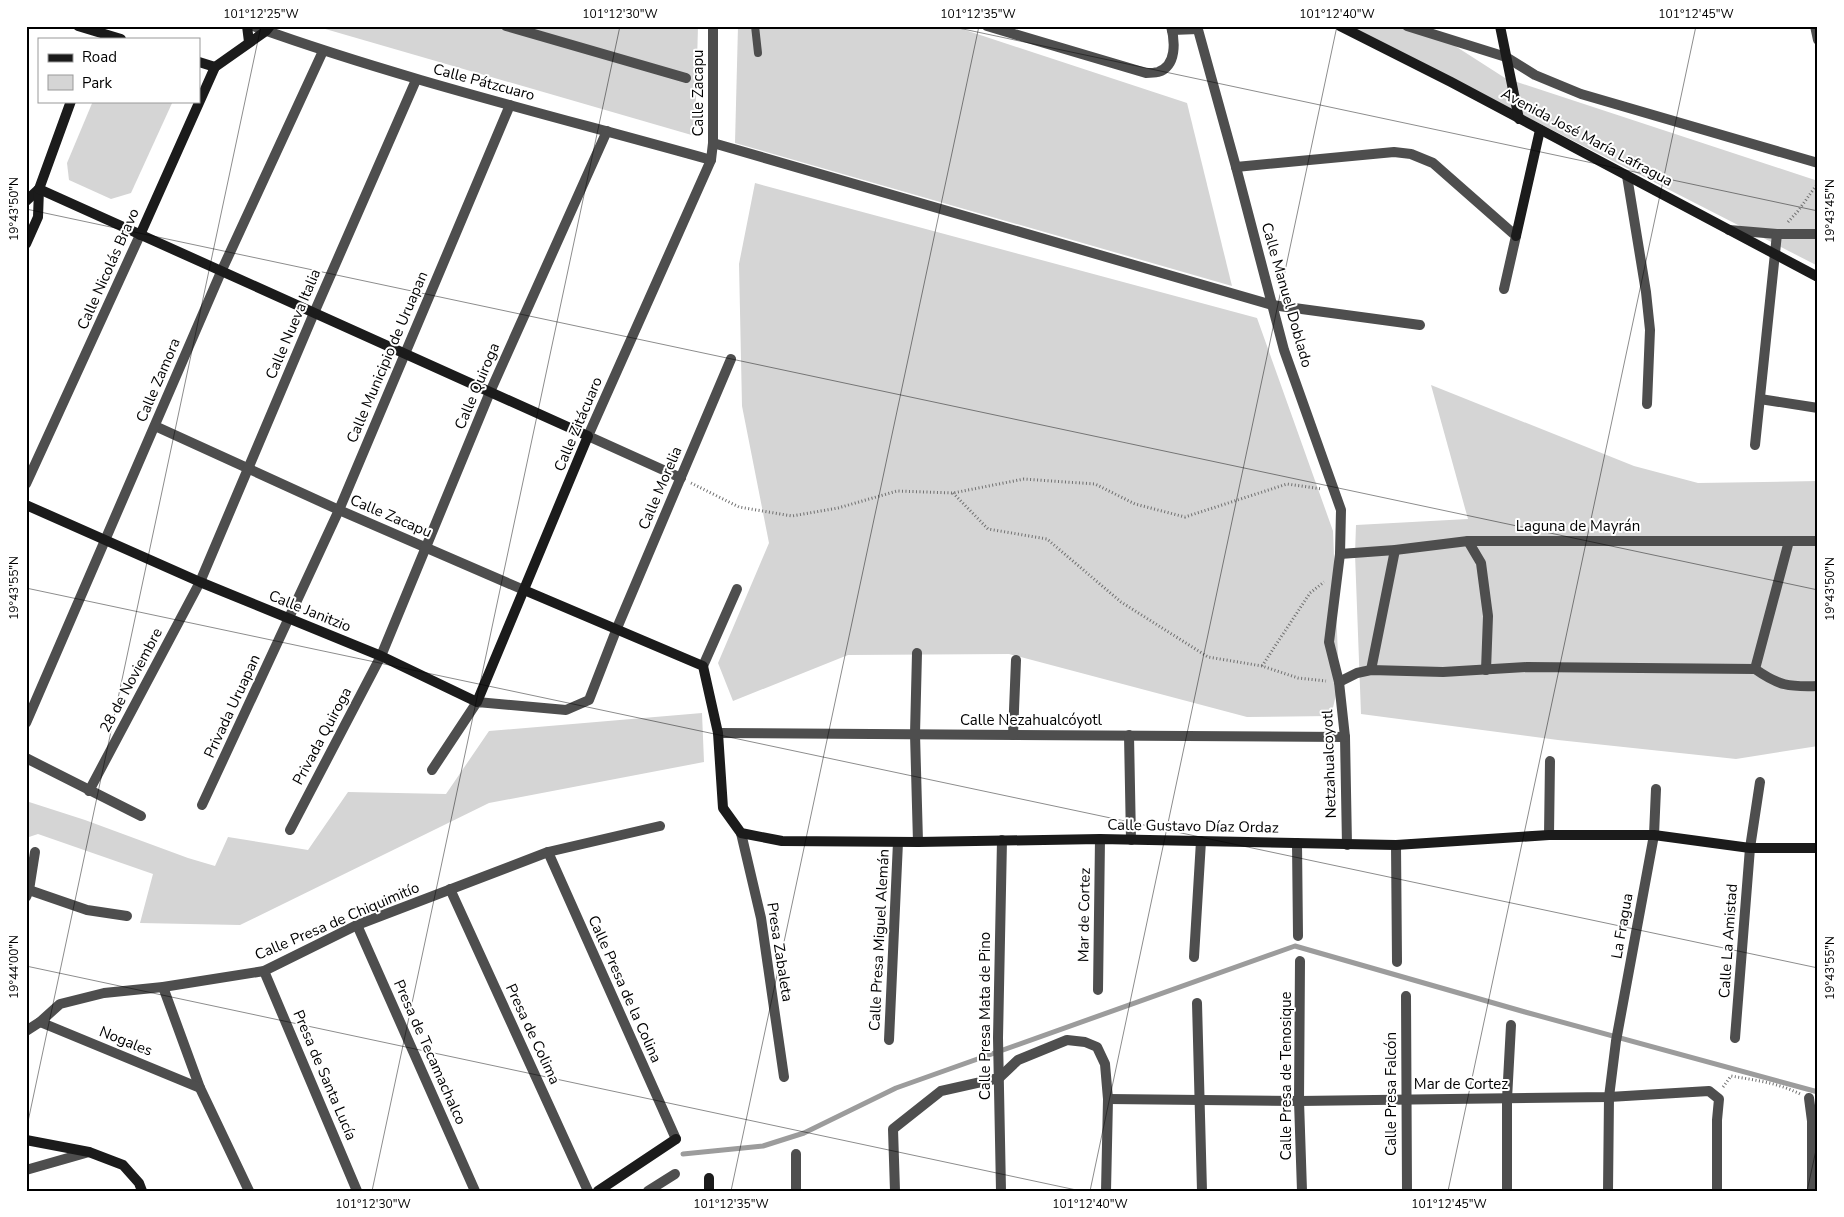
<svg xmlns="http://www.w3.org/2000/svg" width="1844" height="1217" viewBox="0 0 1844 1217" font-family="'Nunito Sans',sans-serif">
  <rect width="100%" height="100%" fill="#fff"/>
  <g fill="#d5d5d5">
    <polygon points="315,26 698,26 695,136"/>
    <polygon points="738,26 953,26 1187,103 1232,286 735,143"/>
    <polygon points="1349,26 1424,26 1505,78 1818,181 1818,266"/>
    <polygon points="93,101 173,101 131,193 111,199 69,180 67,163"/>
    <polygon points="755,183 1257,318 1333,531 1339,682 1331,716 1247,717 1009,654 848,655 733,701 718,663 769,543 742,406 739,264"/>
    <polygon points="1431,385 1634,466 1698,483 1818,481 1818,746 1736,759 1558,740 1361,714 1355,554 1356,525 1468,519"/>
    <polygon points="702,713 704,762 489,803 240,925 140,923 153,874 38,834 26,838 26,801 85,820 188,858 215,866 228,837 308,850 348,792 446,794 489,731"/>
  </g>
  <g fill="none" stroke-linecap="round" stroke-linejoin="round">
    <polyline stroke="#9c9c9c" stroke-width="5" points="683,1154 763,1146 804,1133 896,1088 1295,946 1525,1012 1818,1092"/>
    <g stroke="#707070" stroke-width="3" stroke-dasharray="1 2.5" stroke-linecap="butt">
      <polyline points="1788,222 1798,211 1818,183"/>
      <polyline points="691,483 739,507 792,516 838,508 897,491 953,493 1024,479 1095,484 1135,504 1185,517 1287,484 1322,489"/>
      <polyline points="953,493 988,529 1047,539 1121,602 1208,657 1262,666 1298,678 1326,681"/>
      <polyline points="1262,666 1310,593 1324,582"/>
      <path d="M1723,1087L1731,1076C1754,1080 1779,1083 1800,1094"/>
    </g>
    <polyline stroke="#4e4e4e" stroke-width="8" points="755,26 758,53"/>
    <g stroke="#4e4e4e" stroke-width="10">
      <path d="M253,26C403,80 558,117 711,160"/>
      <polyline points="506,26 686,78"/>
      <path d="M987,26L1146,73C1149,73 1154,73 1158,72C1177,66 1175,41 1171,26"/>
      <polyline points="1197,26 1236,167 1284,350 1341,510 1340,554 1329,642 1339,682 1345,737 1347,845"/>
      <polyline points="1407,26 1506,57 1535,75 1581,94 1818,163"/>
      <polyline points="1815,26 1818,40"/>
      <polyline points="1172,30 1198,29"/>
      <polyline points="713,143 1272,305 1420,325"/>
      <polyline points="1236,167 1394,152 1411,154 1433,163 1516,236 1504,289"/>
      <polyline points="1627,176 1646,292 1650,330 1647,404"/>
      <polyline points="1729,230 1777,234 1818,234"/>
      <polyline points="1760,399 1818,408"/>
      <polyline points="155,426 339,510 524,590"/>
      <polyline points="1755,445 1777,234"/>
      <polyline points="681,478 588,436 711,160 713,143 713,26"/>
      <polyline points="26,484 140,235"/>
      <polyline points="1468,541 1481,563 1488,616 1486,670"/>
      <polyline points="1340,554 1395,550 1468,541 1818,541"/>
      <polyline points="917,653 915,734 918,842"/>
      <polyline points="703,666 737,589"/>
      <polyline points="1755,669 1789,541"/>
      <polyline points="1371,670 1395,550"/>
      <path d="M1339,682L1357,673L1371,670L1443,672L1527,667L1755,669C1779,686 1789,687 1818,686"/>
      <polyline points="26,723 221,272 323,51"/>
      <polyline points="718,733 1345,737"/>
      <polyline points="1013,735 1016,660"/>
      <polyline points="1129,735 1131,840"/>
      <polyline points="26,758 141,816"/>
      <polyline points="432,770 477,702 566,710 589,700 617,628 731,359"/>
      <polyline points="89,791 200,582 314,313 416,80"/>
      <polyline points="202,805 339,510 510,105"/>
      <polyline points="290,830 381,656 490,392 607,131"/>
      <polyline points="741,833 761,918 784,1077"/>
      <polyline points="1549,835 1550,761"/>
      <polyline points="1297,843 1298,936"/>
      <polyline points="1396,845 1397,962"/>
      <polyline points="548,852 676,1139"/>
      <polyline points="450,889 588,1191"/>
      <polyline points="29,890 87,910 127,916"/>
      <polyline points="26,897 29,890 35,852"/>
      <polyline points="357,925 475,1191"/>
      <polyline points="1194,957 1201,841"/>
      <polyline points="1300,961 1299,1101 1302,1191"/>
      <polyline points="264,971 357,1191"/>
      <polyline points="163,987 200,1088 249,1191"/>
      <polyline points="1098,990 1100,839"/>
      <polyline points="1406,996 1407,1191"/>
      <polyline points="1197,1003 1202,1191"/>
      <polyline points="40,1022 200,1088"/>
      <polyline points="26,1031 40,1022 60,1004 104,993 163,987 264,971 357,925 548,852 660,826"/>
      <polyline points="1735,1038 1750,848 1760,782"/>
      <polyline points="889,1040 898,842"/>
      <polyline points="1809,1098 1812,1121 1812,1191"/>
      <polyline points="1108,1099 1299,1101 1609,1097 1709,1091 1719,1099 1717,1120 1717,1191"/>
      <polyline points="796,1154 796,1191"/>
      <polyline points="26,1170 89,1152"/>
      <polyline points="648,1191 675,1174"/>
      <polyline points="895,1191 893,1129 941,1091 999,1078 1018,1060 1067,1040 1085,1042 1097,1047 1105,1064 1108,1099 1106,1191"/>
      <polyline points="1001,1191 998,1038 1002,840"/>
      <polyline points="1507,1191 1507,1099 1511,1025"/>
      <polyline points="1608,1191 1609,1097 1616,1041 1654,835 1656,789"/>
    </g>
    <g stroke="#1b1b1b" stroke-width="10">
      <polyline points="78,26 121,39"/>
      <polyline points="247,26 249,42"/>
      <polyline points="1340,26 1451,82 1818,277"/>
      <polyline points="1500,26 1519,119"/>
      <polyline points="199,62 215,67"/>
      <polyline points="26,201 39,189"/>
      <polyline points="140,235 215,67 266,31 270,26"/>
      <polyline points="1516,236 1540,130"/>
      <polyline points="26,244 38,217 39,189 71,101"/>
      <polyline points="26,505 200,582 381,656 477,702 588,436 39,189"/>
      <polyline points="524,590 703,666 718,733 723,808 741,833 782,841 918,842 1100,839 1396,845 1549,835 1654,835 1750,848 1818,848"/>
      <polyline points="26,1140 89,1152 123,1165 139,1183 142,1191"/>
      <polyline points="598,1191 676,1139"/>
      <polyline points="709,1191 709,1178"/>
    </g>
  </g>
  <path fill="none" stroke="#000" stroke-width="1" stroke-opacity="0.45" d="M949,26L1818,211M26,209L1818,590M26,588L1818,968M26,966L1081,1191M26,1131L261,26M372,1191L620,26M731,1191L979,26M1090,1191L1337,26M1448,1191L1696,26M1807,1191L1818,1141"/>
  <g text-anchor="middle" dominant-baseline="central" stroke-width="4" stroke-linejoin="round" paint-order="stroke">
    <g font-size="15" fill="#000" stroke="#fff">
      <text transform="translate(484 82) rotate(15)">Calle Pátzcuaro</text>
      <text transform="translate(698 93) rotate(-90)">Calle Zacapu</text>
      <text transform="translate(1587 137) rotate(28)">Avenida José María Lafragua</text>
      <text transform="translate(108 269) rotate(-66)">Calle Nicolás Bravo</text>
      <text transform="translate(1287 295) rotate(74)">Calle Manuel Doblado</text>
      <text transform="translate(293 324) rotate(-67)">Calle Nueva Italia</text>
      <text transform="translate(387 357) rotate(-67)">Calle Municipio de Uruapan</text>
      <text transform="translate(158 380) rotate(-67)">Calle Zamora</text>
      <text transform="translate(477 386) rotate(-67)">Calle Quiroga</text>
      <text transform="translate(578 424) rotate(-67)">Calle Zitácuaro</text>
      <text transform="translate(660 488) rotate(-67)">Calle Morelia</text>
      <text transform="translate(391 516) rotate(23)">Calle Zacapu</text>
      <text x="1578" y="526">Laguna de Mayrán</text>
      <text transform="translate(310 611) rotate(22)">Calle Janitzio</text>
      <text transform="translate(131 680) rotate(-62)">28 de Noviembre</text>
      <text transform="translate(232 706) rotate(-65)">Privada Uruapan</text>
      <text x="1031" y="720">Calle Nezahualcóyotl</text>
      <text transform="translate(322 736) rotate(-62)">Privada Quiroga</text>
      <text transform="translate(1329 764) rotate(-92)">Netzahualcoyotl</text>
      <text transform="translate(1193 826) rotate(1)">Calle Gustavo Díaz Ordaz</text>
      <text transform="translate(1084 915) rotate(-89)">Mar de Cortez</text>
      <text transform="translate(337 921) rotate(-23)">Calle Presa de Chiquimitío</text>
      <text transform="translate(1622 926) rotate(-80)">La Fragua</text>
      <text transform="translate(879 940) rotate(-87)">Calle Presa Miguel Alemán</text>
      <text transform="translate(1728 941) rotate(-86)">Calle La Amistad</text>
      <text transform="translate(780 952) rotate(81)">Presa Zabaleta</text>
      <text transform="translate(625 989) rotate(66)">Calle Presa de la Colina</text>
      <text transform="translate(985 1016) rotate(-90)">Calle Presa Mata de Pino</text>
      <text transform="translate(533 1034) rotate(65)">Presa de Colima</text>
      <text transform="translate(126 1041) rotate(22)">Nogales</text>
      <text transform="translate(430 1052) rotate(66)">Presa de Tecamachalco</text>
      <text transform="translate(325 1075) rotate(67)">Presa de Santa Lucía</text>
      <text transform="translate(1286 1076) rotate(-90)">Calle Presa de Tenosique</text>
      <text x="1461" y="1084">Mar de Cortez</text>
      <text transform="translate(1391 1094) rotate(-90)">Calle Presa Falcón</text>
    </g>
  </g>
  <rect width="1844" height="1217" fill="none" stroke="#ffffff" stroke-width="55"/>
  <rect x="38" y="38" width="162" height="65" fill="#ffffff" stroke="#999999"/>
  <rect x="48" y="54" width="25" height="8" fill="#1b1b1b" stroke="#999999"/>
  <text x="82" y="62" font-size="15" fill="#000000">Road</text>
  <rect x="48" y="75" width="25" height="15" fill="#d5d5d5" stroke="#999999"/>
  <text x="82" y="88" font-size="15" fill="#000000">Park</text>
  <rect x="28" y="28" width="1788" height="1162" fill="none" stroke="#000" stroke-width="2"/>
  <g font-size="12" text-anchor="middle" fill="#000">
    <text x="261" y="18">101°12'25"W</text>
    <text x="620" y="18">101°12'30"W</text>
    <text x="978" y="18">101°12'35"W</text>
    <text x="1337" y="18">101°12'40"W</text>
    <text x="1696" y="18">101°12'45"W</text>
    <text transform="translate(14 209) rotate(-90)" y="4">19°43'50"N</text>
    <text transform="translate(1830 211) rotate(-90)" y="4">19°43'45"N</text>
    <text transform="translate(14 588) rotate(-90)" y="4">19°43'55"N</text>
    <text transform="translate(1830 589) rotate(-90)" y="4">19°43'50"N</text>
    <text transform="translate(14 967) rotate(-90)" y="4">19°44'00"N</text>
    <text transform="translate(1830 968) rotate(-90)" y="4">19°43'55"N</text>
    <text x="373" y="1208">101°12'30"W</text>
    <text x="731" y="1208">101°12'35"W</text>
    <text x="1090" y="1208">101°12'40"W</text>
    <text x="1449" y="1208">101°12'45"W</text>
  </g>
</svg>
